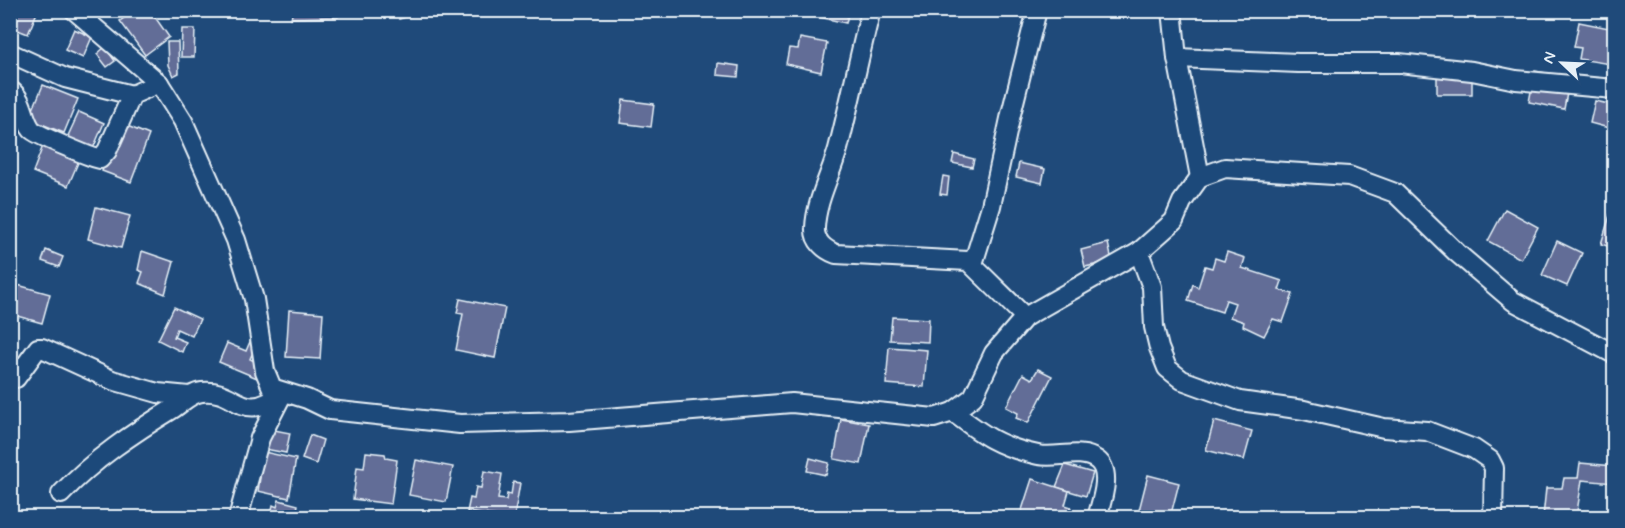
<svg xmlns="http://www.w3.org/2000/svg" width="1625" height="528" viewBox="0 0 1625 528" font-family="Mynerve,sans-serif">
  <rect width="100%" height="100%" fill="#1f4a7a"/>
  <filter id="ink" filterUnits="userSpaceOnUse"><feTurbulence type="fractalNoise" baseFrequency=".0167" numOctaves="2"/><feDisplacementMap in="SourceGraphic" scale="12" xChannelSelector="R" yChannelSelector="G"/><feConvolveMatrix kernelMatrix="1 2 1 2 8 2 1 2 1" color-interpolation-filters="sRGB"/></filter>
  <g filter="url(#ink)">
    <g fill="#626d97" stroke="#e8f1f8" stroke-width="1.5">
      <polygon points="10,10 38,10 28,34 10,27"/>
      <polygon points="135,10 150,10 169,37 145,55 120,21"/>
      <polygon points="150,10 168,10 167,16"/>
      <polygon points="293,10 338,10 338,17 291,18"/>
      <polygon points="398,10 415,10 414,15 399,19"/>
      <polygon points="806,10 849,10 846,23 806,14"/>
      <polygon points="1579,22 1614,29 1610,64 1579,59 1581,48 1574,47"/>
      <polygon points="74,29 92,37 83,58 65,50"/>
      <polygon points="182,29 195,29 194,57 181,57"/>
      <polygon points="800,38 827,43 821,72 786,64 789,48 798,49"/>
      <polygon points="167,42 178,42 179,73 173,76 168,65"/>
      <polygon points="105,47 115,61 107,67 97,54"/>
      <polygon points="718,63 739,66 738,77 717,75"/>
      <polygon points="1437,71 1472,72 1472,94 1437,94"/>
      <polygon points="1535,71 1570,77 1564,109 1529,102"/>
      <polygon points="1614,80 1614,113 1609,128 1590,123 1595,101 1609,104"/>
      <polygon points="43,85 78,99 64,133 29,119"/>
      <polygon points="623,100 654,104 651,127 620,123"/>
      <polygon points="79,112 104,123 92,151 66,140"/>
      <polygon points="120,123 149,135 131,182 102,171"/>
      <polygon points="44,143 80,158 68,186 33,172"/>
      <polygon points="954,154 974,159 972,167 952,163"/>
      <polygon points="1019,163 1045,169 1042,183 1016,177"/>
      <polygon points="943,176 949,177 947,195 940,194"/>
      <polygon points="96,207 130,216 121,248 88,239"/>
      <polygon points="1505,209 1538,227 1521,259 1488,241"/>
      <polygon points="1611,212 1614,213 1614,248 1601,244"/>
      <polygon points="1557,241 1582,253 1567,286 1542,275"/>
      <polygon points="1108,243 1112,261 1085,267 1081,250"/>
      <polygon points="46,250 63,257 59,267 42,261"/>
      <polygon points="142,251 174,262 165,294 139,283 143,272 138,270"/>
      <polygon points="1227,252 1245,258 1242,268 1282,281 1279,290 1293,294 1283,322 1273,319 1264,336 1243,326 1244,322 1230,317 1235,303 1226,300 1222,312 1188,301 1193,284 1198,288 1205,266 1212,268 1215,258 1224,261"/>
      <polygon points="14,284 50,294 42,323 10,314"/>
      <polygon points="460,299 505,308 495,358 456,350 463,314 457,313"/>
      <polygon points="174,307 200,319 192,336 177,329 174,337 186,342 182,352 158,340"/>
      <polygon points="289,310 323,313 320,359 286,357"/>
      <polygon points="892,317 929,319 928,342 890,340"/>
      <polygon points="252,337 258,340 250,359 262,365 257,378 219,362 227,343 246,351"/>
      <polygon points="889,347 927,350 924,387 886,384"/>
      <polygon points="1038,369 1052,376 1028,423 1016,418 1018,413 1006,407 1023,374 1032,379"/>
      <polygon points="841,419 869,424 861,464 834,459"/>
      <polygon points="1214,421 1252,431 1244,460 1206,450"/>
      <polygon points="269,429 290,433 286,453 265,449"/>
      <polygon points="310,435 323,440 316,464 302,459"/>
      <polygon points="264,452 296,459 289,498 258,491"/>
      <polygon points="366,452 385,454 386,458 397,460 391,504 353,499 357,467 364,468"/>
      <polygon points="810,458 829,463 826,475 807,471"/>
      <polygon points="416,460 453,467 446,502 409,495"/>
      <polygon points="1580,463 1614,466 1614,483 1582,480 1576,518 1543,517 1546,488 1562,488 1564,478 1578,478"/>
      <polygon points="1065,465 1093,473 1086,496 1056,487"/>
      <polygon points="484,471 502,474 498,499 506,500 507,494 511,495 513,482 520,483 514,518 467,512 470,498 474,499 476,487 481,488"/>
      <polygon points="1148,475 1179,483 1170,518 1137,518"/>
      <polygon points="1032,479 1069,491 1065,505 1071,507 1067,518 1020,516"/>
      <polygon points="279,500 298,505 295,518 270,518 273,505 277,507"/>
      <polygon points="1111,512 1134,515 1133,518 1110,518"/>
    </g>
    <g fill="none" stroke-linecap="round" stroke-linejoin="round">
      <defs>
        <g id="minor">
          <polyline points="74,10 159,83 183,121 236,240 254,299 265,371 272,388 307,399 330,410 460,424 569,421 792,403 934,418 953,412 973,397 994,353 1025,317 1139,252 1174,221 1182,202 1200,177 1225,168 1349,176 1395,193 1457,253 1513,301 1614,354"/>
          <path d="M871,10C859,56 850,103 838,149C831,174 816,201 815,228C814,241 825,250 836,254L968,261L1025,317"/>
          <polyline points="1172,10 1177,58 1200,177"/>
          <polyline points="10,53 65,78 132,95"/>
          <polyline points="1177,58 1298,63 1399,63 1472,71 1516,80 1614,89"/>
          <path d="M10,90C25,100 22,118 32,130C35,134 94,159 100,159L107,151L132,95L159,83"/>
          <polyline points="1139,252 1152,287 1154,327 1159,348 1167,368 1182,380 1240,401 1304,410 1384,428 1427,431 1474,449 1490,460 1494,468 1493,518"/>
          <polyline points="973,264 991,206 1011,114 1037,10"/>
          <polyline points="16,378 38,348 42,348 112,380 158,393 189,396"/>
          <path d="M953,412C983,435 999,447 1038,455C1057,459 1080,448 1097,460C1113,472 1101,502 1097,518"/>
          <path d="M61,494C94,459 133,433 174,408C183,402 191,393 202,392C238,388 240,426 283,393"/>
          <polyline points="238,518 260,438 282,395"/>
        </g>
      </defs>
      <use href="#minor" stroke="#e8f1f8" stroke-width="22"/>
      <use href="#minor" stroke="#1f4a7a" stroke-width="18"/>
    </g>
  </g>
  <rect width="1625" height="528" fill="none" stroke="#1f4a7a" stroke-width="36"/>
  <rect x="18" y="18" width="1589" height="492" fill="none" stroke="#e8f1f8" stroke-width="2" filter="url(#ink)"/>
  <g transform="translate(1562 63) rotate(293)" stroke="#1f4a7a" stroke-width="4.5" paint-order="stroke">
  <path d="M0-4.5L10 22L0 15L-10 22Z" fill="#e8f1f8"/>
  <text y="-9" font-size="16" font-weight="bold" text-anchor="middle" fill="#e8f1f8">N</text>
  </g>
</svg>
